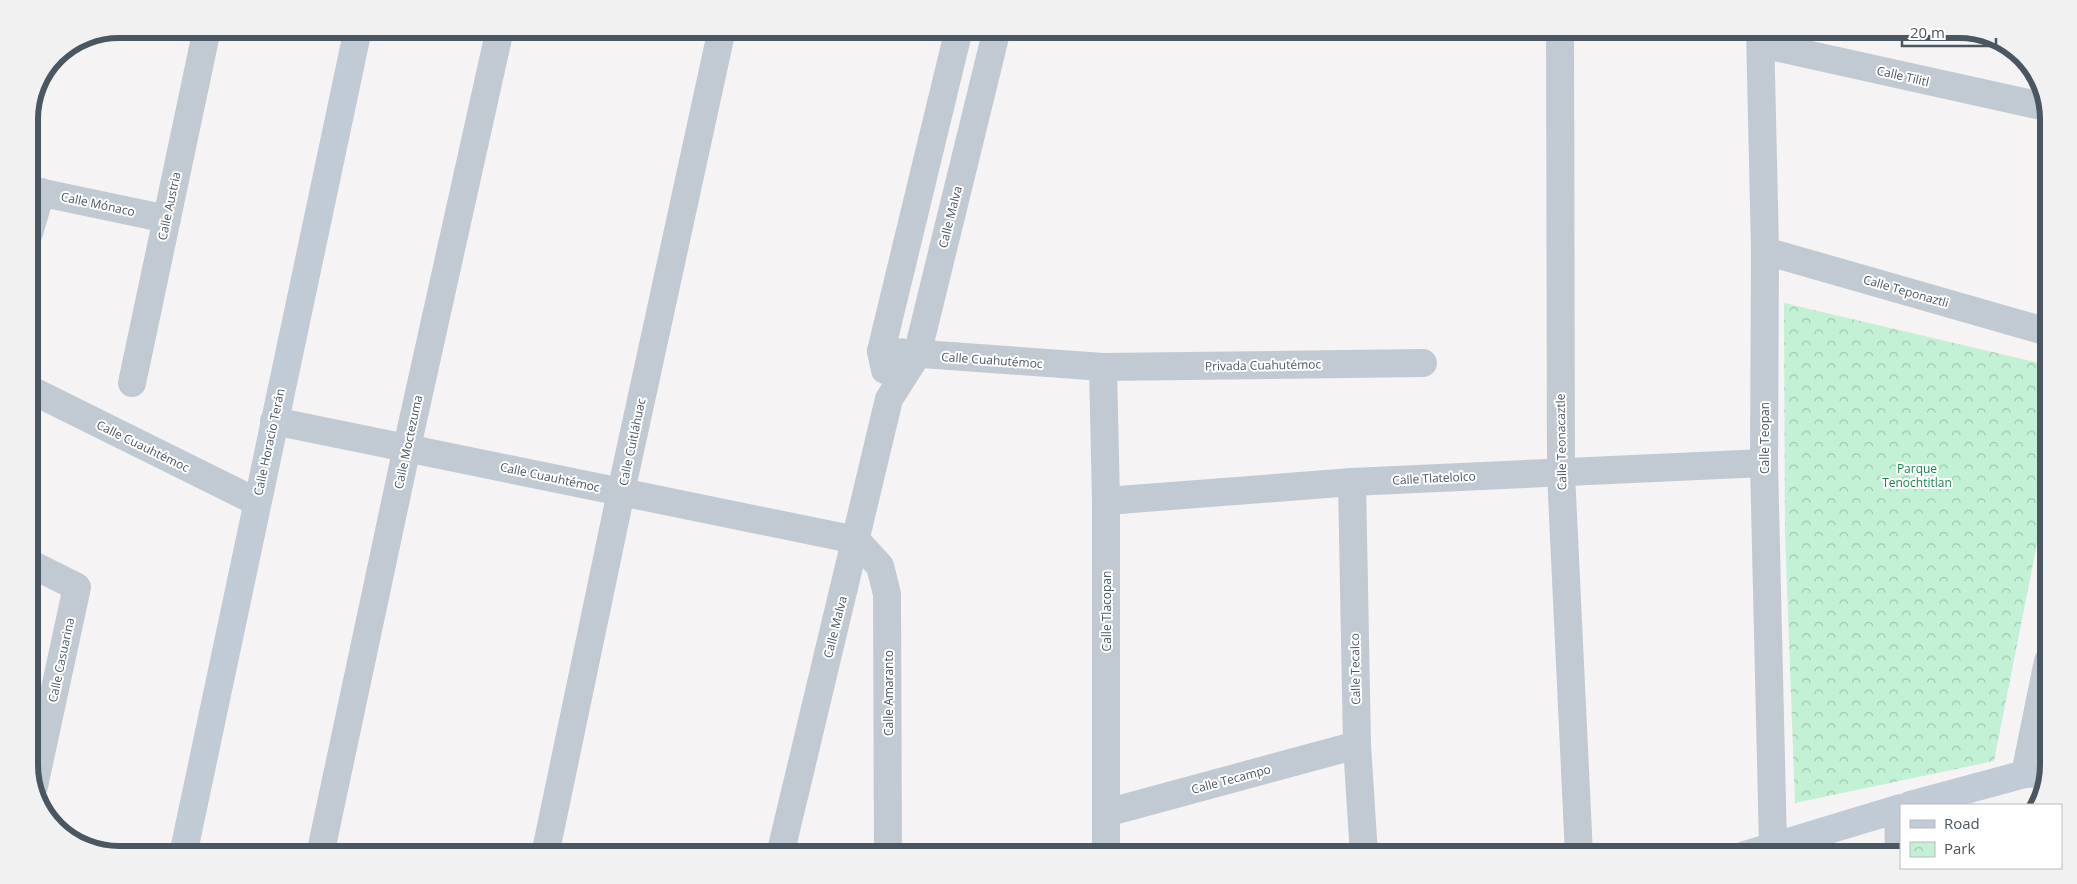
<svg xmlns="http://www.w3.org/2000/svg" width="2077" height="884" viewBox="0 0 2077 884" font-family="'Open Sans',sans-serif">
  <defs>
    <pattern id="park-crowns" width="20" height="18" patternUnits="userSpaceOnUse" patternTransform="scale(1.25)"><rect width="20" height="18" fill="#c3f1d5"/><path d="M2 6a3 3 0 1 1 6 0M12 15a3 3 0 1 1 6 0" fill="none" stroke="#a0c6b0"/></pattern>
  </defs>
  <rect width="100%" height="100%" fill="#f5f3f3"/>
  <polygon fill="url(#park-crowns)" points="1784,303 2048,365 2048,488 1994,761 1795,803 1785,533"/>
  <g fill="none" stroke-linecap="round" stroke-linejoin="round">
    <g stroke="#c1cad2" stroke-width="28">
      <polyline points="1560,29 1561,473 1579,855"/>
      <polyline points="1760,29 1765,251 1764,463 1773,847"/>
      <polyline points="1761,44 2046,107"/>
      <polyline points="29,190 167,219"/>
      <polyline points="29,233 41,192"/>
      <polyline points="1765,251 2048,332"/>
      <polyline points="881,351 1103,367 1423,363"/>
      <polyline points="1103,367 1106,501 1106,855"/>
      <polyline points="885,370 881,351 959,29"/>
      <polyline points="132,383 207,29"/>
      <polyline points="29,389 257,502"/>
      <polyline points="274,421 856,540"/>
      <polyline points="1352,482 1357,745 1364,855"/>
      <polyline points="1106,501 1352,482 1764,463"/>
      <polyline points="856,540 880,566 887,594 888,855"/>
      <polyline points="29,563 77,587 34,786"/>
      <polyline points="2025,774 2048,661"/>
      <polyline points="1898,809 1899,855"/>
      <polyline points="1106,813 1357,745"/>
      <polyline points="320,855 407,447 500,29"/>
      <polyline points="545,855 621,492 722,29"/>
      <polyline points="780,855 889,399 917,355 997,29"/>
    </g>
    <g stroke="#c1cbd6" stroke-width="28">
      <polyline points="1910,805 2025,774 2047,773"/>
      <polyline points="183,855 358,29"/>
      <polyline points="1745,855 1901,808"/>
    </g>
  </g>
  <g text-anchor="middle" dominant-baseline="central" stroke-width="4" stroke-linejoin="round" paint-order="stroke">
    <g font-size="12" fill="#4a5661" stroke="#fff">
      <text transform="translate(1903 76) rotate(13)">Calle Tilitl</text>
      <text transform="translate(98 204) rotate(12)">Calle Mónaco</text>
      <text transform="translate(169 206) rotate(-78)">Calle Austria</text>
      <text transform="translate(950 217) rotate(-76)">Calle Malva</text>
      <text transform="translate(1906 291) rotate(16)">Calle Teponaztli</text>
      <text transform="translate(992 360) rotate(4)">Calle Cuahutémoc</text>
      <text transform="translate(1263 365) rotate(-1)">Privada Cuahutémoc</text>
      <text transform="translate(1764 438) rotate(-90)">Calle Teopan</text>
      <text transform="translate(269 442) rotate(-78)">Calle Horacio Terán</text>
      <text transform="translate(408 442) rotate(-78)">Calle Moctezuma</text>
      <text transform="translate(632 442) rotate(-78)">Calle Cuitláhuac</text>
      <text transform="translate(1561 442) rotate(-91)">Calle Teonacaztle</text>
      <text transform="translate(143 446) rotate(26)">Calle Cuauhtémoc</text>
      <text transform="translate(550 477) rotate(12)">Calle Cuauhtémoc</text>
      <text transform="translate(1434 478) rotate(-3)">Calle Tlatelolco</text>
      <text transform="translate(1106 611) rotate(-90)">Calle Tlacopan</text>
      <text transform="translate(835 627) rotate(-76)">Calle Malva</text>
      <text transform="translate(61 660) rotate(-78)">Calle Casuarina</text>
      <text transform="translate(1355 669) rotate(-91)">Calle Tecalco</text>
      <text transform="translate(888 693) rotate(-90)">Calle Amaranto</text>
      <text transform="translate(1231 779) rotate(-15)">Calle Tecampo</text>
    </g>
    <g font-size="12" fill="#17864f" stroke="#fff">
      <text x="1917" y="468">Parque<tspan x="1917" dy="14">Tenochtitlan</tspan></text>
    </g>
  </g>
  <path d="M0 0H2077V884H0ZM119 38H1959A81 81 0 0 1 2040 119V765A81 81 0 0 1 1959 846H119A81 81 0 0 1 38 765V119A81 81 0 0 1 119 38Z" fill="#f1f1f2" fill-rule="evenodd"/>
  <path fill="none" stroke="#4a5661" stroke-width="6" d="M119 38H1959A81 81 0 0 1 2040 119V765A81 81 0 0 1 1959 846H119A81 81 0 0 1 38 765V119A81 81 0 0 1 119 38Z"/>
  <rect x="1900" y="804" width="162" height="65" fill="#ffffff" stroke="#b7bbc0"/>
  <rect x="1910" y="820" width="25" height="8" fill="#c1cbd6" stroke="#b7bbc0"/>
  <text x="1944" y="829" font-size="15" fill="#4a5661">Road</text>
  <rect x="1910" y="842" width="25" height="15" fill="url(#park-crowns)" stroke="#b7bbc0"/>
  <text x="1944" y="854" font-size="15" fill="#4a5661">Park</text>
  <path d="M1902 38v8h94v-8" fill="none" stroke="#4a5661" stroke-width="2.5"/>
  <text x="1910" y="38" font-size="15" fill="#4a5661" stroke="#ffffff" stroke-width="4" paint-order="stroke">20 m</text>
</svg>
